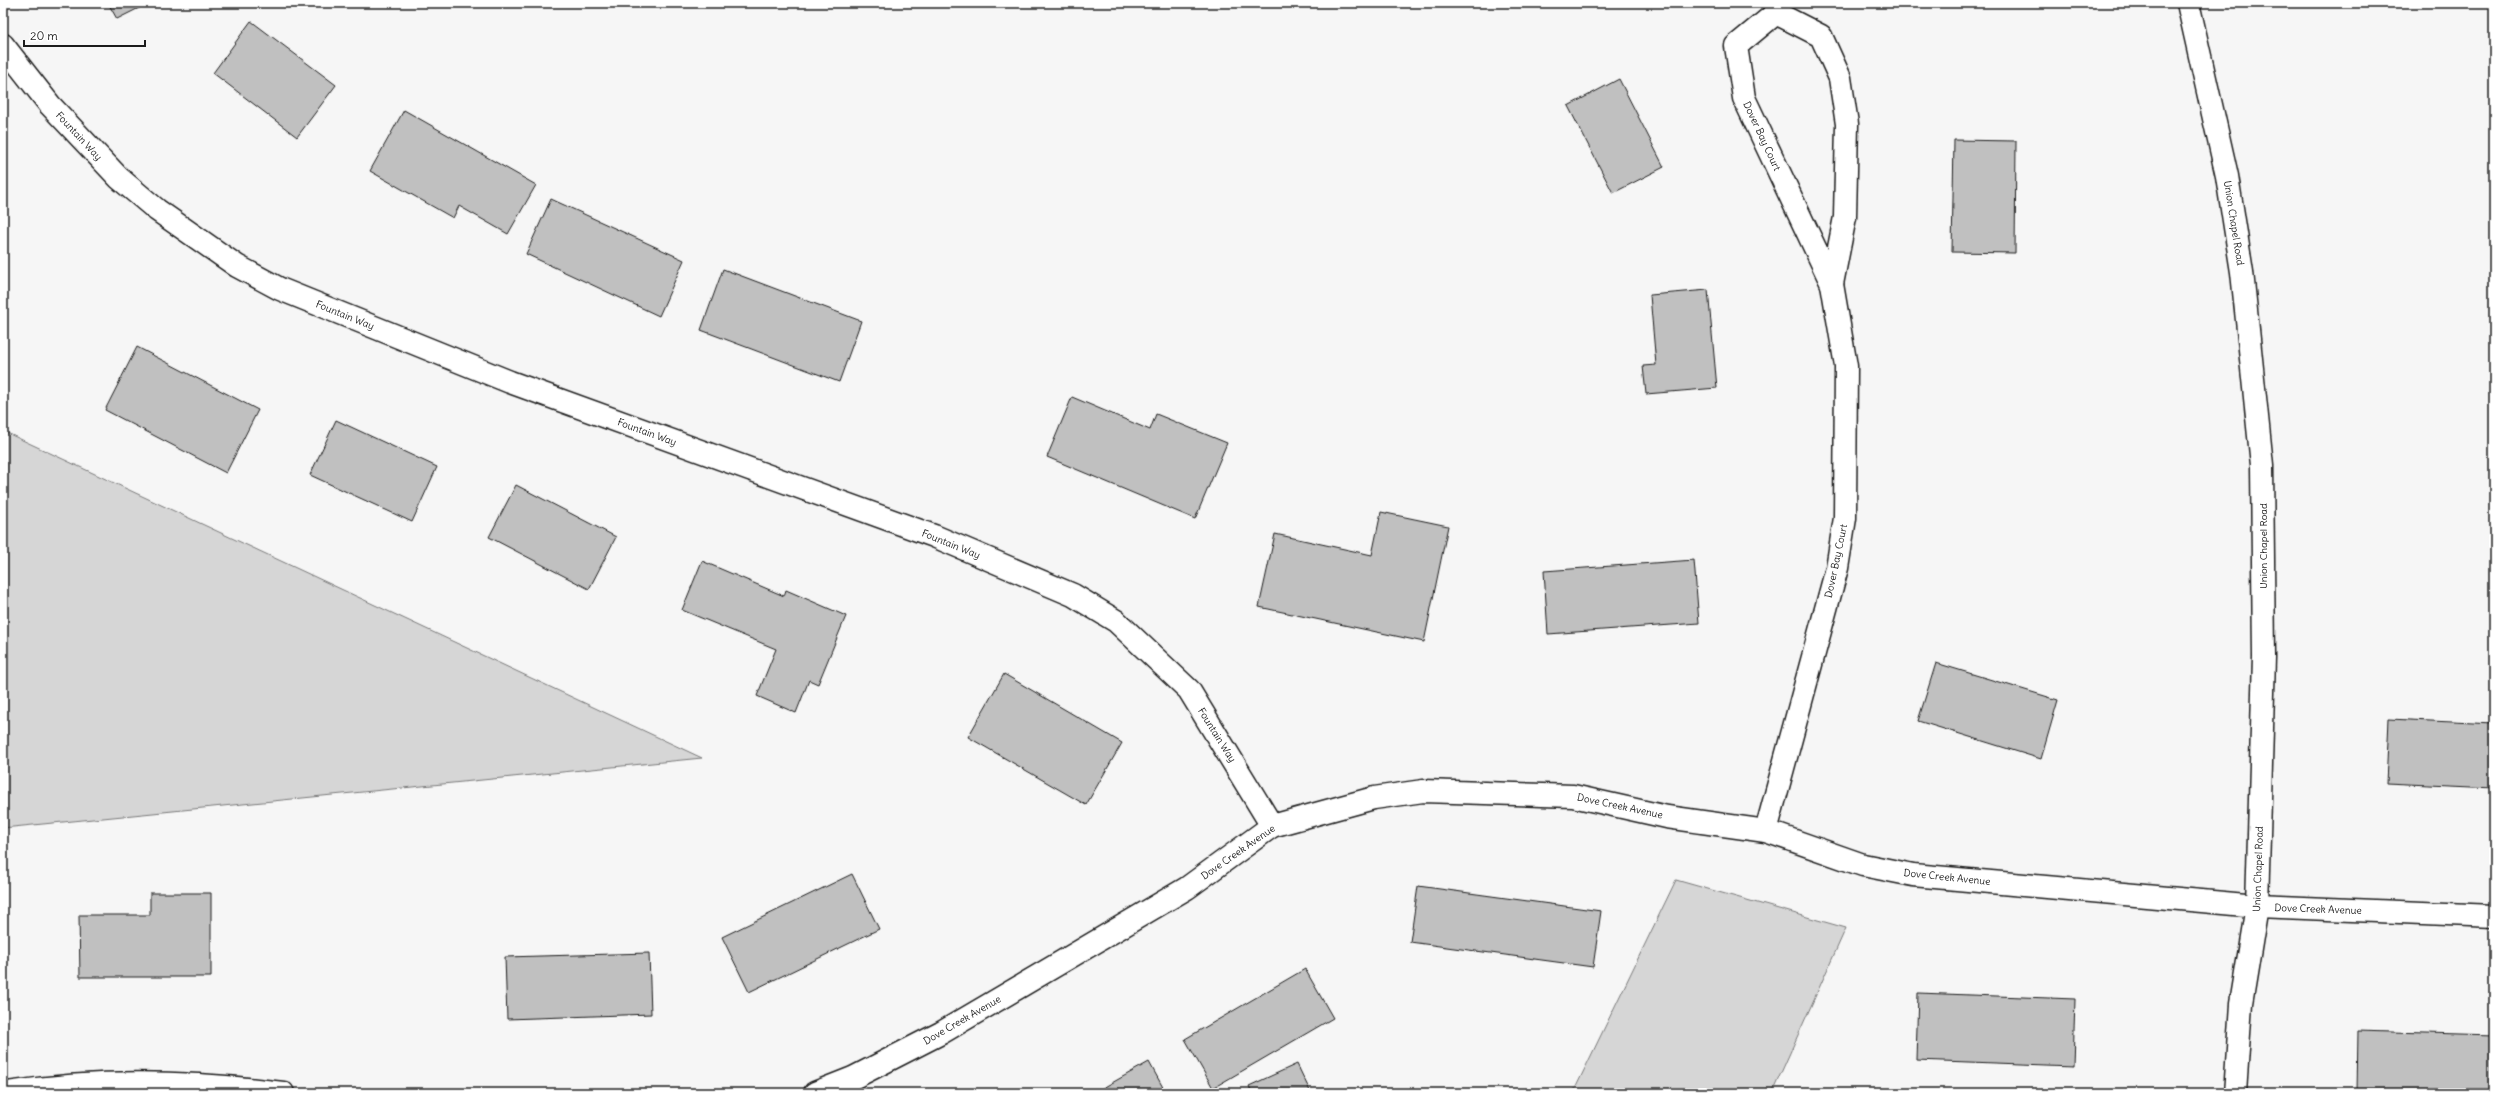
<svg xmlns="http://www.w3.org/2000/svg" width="2497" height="1096" viewBox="0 0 2497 1096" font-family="Delius,sans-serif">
  <rect width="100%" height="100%" fill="#f6f6f6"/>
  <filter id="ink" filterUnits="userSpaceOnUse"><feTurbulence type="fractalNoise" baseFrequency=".025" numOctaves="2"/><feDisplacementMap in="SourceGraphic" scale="8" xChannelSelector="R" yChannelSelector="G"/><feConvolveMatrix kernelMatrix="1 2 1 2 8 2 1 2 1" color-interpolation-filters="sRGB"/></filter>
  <g filter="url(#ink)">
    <g fill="#d6d6d6" stroke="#797979">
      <polygon points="3,431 702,758 3,828"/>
      <polygon points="1676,880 1846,928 1772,1093 1573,1093"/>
    </g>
    <g fill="#c0c0c0" stroke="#1c1c1c">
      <polygon points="108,3 149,3 117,19"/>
      <polygon points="251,21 336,85 297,137 213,73"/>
      <polygon points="1619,79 1664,167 1613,193 1568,106"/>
      <polygon points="404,110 536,185 508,234 459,206 453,218 370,171"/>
      <polygon points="1954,140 2016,141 2015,253 1952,252"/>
      <polygon points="551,199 684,260 659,316 526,254"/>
      <polygon points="723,269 861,321 839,382 701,330"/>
      <polygon points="1708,290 1717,388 1646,394 1643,366 1656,365 1650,295"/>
      <polygon points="137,347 258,410 226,473 105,410"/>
      <polygon points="1072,397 1150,430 1156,414 1227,443 1195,519 1047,457"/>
      <polygon points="336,420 437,467 412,522 310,475"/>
      <polygon points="516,485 616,537 589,589 489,537"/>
      <polygon points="1381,512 1448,526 1424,642 1259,607 1275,534 1372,555"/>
      <polygon points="1694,560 1699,623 1548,634 1544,571"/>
      <polygon points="702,561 784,596 786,590 846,616 818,684 809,680 796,713 757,696 776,649 682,610"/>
      <polygon points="1936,663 2058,700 2041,759 1918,721"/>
      <polygon points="1004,674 1122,743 1086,805 968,737"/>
      <polygon points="2389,719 2494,724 2494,798 2494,788 2386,783"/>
      <polygon points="852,874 879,929 749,992 722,937"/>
      <polygon points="1418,886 1601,911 1593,967 1410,942"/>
      <polygon points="150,893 211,893 211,977 80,977 79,915 150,915"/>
      <polygon points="649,953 651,1014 507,1019 505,957"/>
      <polygon points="1305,969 1333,1018 1213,1088 1185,1039"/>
      <polygon points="1918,993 2075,999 2073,1066 1916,1060"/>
      <polygon points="2358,1031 2494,1035 2494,1093 2357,1093"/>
      <polygon points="1149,1062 1166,1093 1094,1093"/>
      <polygon points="1297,1064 1311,1093 1252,1093 1249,1086"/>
    </g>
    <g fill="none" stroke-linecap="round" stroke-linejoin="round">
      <defs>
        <g id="minor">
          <polygon points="1776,13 1821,36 1840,78 1847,124 1845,217 1832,284 1744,98 1736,46"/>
          <polyline points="3,45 50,105 119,178 157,210 237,266 280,289 510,382 934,536 1073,595 1116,621 1189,690 1272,826"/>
          <polyline points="1766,831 1837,568 1845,518 1846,366 1832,284"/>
          <path d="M6,1093C97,1079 192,1081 283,1093"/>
          <polyline points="815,1093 853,1078 941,1033 1187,888 1272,826 1374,798 1423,791 1573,796 1667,817 1766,831 1863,865 1913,875 2257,906 2494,916"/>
        </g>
        <polyline id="tertiary" points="2188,3 2227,176 2242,272 2262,465 2264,657 2257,906 2241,1004 2235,1093"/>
      </defs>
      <use href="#minor" stroke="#1c1c1c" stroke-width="25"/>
      <use href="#tertiary" stroke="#1c1c1c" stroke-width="25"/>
      <use href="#minor" stroke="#fff" stroke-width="22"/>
      <use href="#tertiary" stroke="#fff" stroke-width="22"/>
    </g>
  </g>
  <g text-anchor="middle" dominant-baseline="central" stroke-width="3" stroke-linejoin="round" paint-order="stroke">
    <g font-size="10" fill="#1c1c1c" stroke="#fff">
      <text transform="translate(79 136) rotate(47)">Fountain Way</text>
      <text transform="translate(1762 136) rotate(65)">Dover Bay Court</text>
      <text transform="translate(2234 223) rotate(81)">Union Chapel Road</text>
      <text transform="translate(345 315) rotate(22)">Fountain Way</text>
      <text transform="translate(647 432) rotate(20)">Fountain Way</text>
      <text transform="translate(951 544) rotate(22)">Fountain Way</text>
      <text transform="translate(2263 546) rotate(-90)">Union Chapel Road</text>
      <text transform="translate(1836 561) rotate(-78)">Dover Bay Court</text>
      <text transform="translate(1217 735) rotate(58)">Fountain Way</text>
      <text transform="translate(1620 806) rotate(12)">Dove Creek Avenue</text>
      <text transform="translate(1238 852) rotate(-35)">Dove Creek Avenue</text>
      <text transform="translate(2258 869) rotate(-88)">Union Chapel Road</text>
      <text transform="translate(1947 877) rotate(6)">Dove Creek Avenue</text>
      <text transform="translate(2318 909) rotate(2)">Dove Creek Avenue</text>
      <text transform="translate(962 1020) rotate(-30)">Dove Creek Avenue</text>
    </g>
  </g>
  <rect width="2497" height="1096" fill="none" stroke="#fff" stroke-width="16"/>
  <rect x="8" y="8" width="2481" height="1080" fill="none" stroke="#1c1c1c" stroke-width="1.5" filter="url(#ink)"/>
  <path d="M24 40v6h121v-6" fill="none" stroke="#1c1c1c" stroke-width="2"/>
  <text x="30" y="40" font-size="12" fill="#1c1c1c" stroke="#ffffff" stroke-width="3" paint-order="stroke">20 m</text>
</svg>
